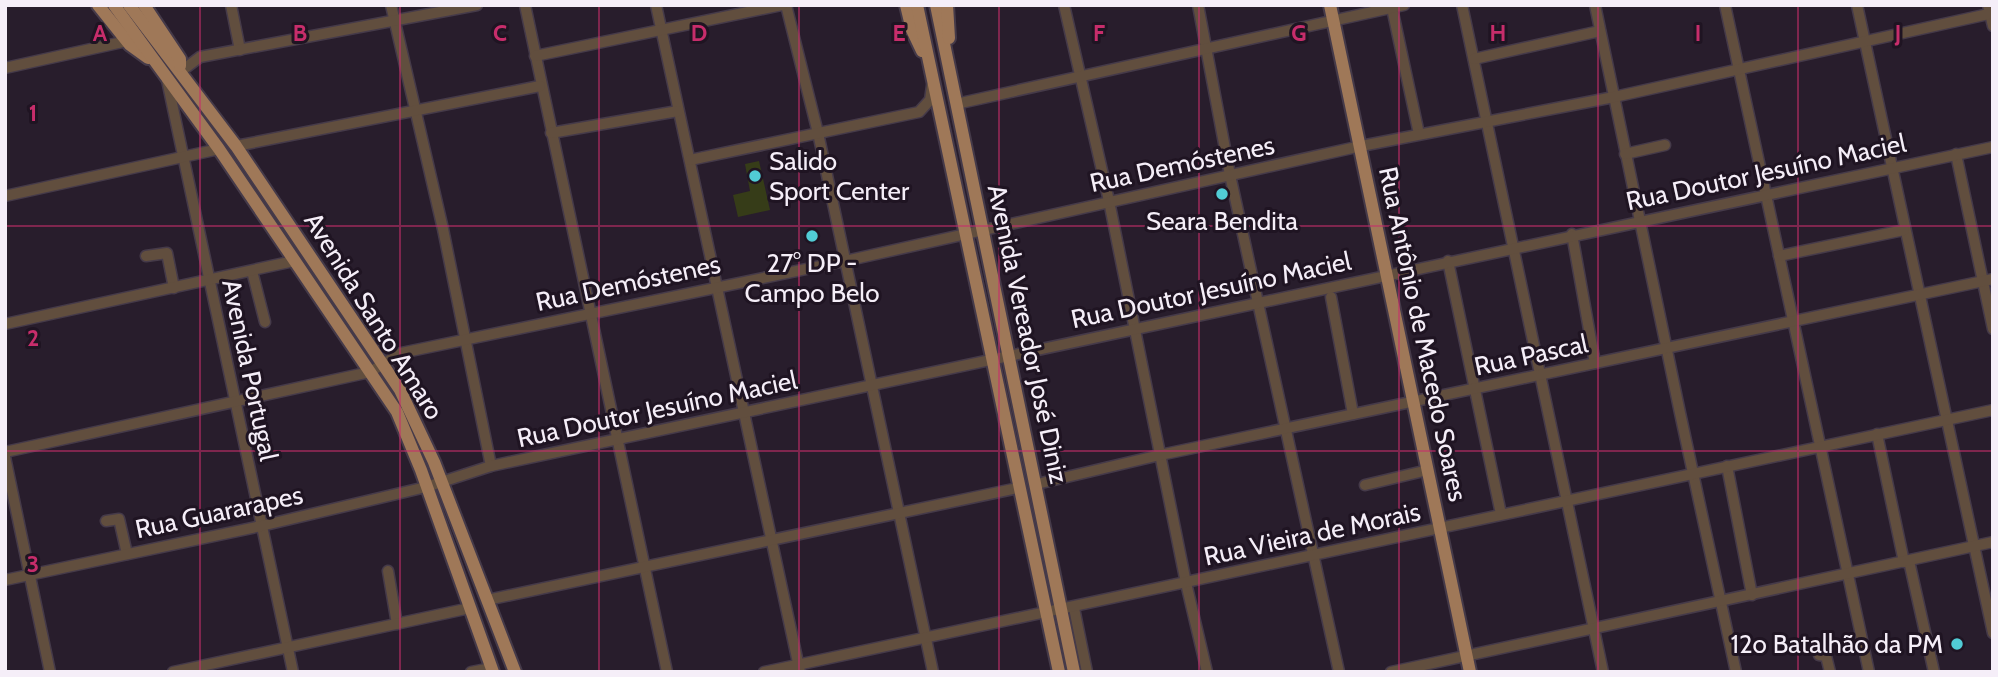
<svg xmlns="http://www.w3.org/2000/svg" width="1998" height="677" viewBox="0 0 1998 677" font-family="Cabin,sans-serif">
  <rect width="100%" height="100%" fill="#281d2c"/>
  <polygon fill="#363c18" points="759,161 770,210 738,217 733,195 750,191 745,164"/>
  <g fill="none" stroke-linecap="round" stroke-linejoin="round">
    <defs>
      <g id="minor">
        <polyline points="231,5 240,50"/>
        <polyline points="391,5 443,229 491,466"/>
        <polyline points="525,5 667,672"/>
        <polyline points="656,5 800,672"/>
        <polyline points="786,5 818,133 933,672"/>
        <polyline points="1064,5 1109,201 1186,583 1207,672"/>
        <polyline points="1198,5 1230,175 1339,672"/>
        <polyline points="1462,5 1603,672"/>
        <path d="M1595,5C1641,228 1687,450 1736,672"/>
        <polyline points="1725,5 1869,672"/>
        <polyline points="1857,5 1993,633"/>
        <polyline points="1988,5 1993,26"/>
        <polyline points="1392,8 1419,134"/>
        <polyline points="535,56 782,5"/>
        <polyline points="1474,59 1600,31"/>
        <polyline points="5,68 127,41"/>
        <polyline points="180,72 200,57 477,5"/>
        <polyline points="167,80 293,672"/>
        <polyline points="956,104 1404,5"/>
        <polyline points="551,133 678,111"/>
        <polyline points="236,146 540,86"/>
        <polyline points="1625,154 1665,145"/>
        <polyline points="1956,154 1993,329"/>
        <polyline points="690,160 919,112 930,100 932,86"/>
        <polyline points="5,196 219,149"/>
        <polyline points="1572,234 1595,363"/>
        <polyline points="146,256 167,253 174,288"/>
        <polyline points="1779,256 1904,230"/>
        <polyline points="1448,261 1501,514"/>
        <polyline points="252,271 265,322"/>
        <polyline points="1331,297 1353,414"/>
        <polyline points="5,324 294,261"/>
        <polyline points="1877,434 1904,562"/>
        <polyline points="5,452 370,372 401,353 845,261 1361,146 1614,97 1993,13"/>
        <polyline points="5,457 50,672"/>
        <polyline points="1727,466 1752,595"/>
        <polyline points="1037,484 1160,455 1993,279"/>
        <polyline points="1365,485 1428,470"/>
        <polyline points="106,521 119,519 127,554"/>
        <polyline points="1909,561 1934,672"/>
        <polyline points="388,571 397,624"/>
        <polyline points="5,580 261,526 426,487 491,466 1993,147"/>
        <polyline points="487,600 1018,488"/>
        <polyline points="1074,608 1087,672"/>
        <polyline points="1819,655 1826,656 1830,672"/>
        <polyline points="173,672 470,608"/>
        <polyline points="471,672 491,668"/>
        <polyline points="764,672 1993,410"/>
        <polyline points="1391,672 1993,542"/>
      </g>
      <g id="major">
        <polyline points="98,5 130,45 148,58"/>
        <polyline points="114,5 219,149 397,412 421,470 493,672"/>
        <polyline points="129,5 236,146 400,390 434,462 515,672"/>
        <polyline points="144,5 180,59 180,66"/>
        <polyline points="906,5 912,30 922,51"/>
        <polyline points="917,5 1059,672"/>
        <polyline points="936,5 1074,672"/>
        <polyline points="947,5 949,38"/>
        <polyline points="1330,5 1470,672"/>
      </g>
    </defs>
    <use href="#minor" stroke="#453a49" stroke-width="13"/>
    <use href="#major" stroke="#453a49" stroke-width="16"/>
    <use href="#minor" stroke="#614e3e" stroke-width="10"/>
    <use href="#major" stroke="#9f7858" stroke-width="12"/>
  </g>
  <path fill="none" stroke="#c72d6b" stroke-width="2" stroke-opacity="0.55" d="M200,5V672M400,5V672M599,5V672M799,5V672M999,5V672M1199,5V672M1399,5V672M1598,5V672M1798,5V672M5,226H1993M5,451H1993"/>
  <g fill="#51ccd5" stroke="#1f1422" stroke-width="2.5">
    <circle cx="755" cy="176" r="7"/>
    <circle cx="1222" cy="194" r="7"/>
    <circle cx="812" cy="236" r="7"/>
    <circle cx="1957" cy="644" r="7"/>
  </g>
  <g text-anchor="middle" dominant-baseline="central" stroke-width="6" stroke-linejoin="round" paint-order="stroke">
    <g font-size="26" fill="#f5eef8" stroke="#1f1422">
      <text x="769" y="161" text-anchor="start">Salido<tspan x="769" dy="30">Sport Center</tspan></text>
      <text x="1222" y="221">Seara Bendita</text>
      <text x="812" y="263">27° DP -<tspan x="812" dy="30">Campo Belo</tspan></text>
      <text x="1943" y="644" text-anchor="end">12o Batalhão da PM</text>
    </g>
    <g font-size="26" fill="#f5eef8" stroke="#1f1422">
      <text transform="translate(1182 164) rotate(-12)">Rua Demóstenes</text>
      <text transform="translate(1766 172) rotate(-12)">Rua Doutor Jesuíno Maciel</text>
      <text transform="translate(628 283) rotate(-12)">Rua Demóstenes</text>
      <text transform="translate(1211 290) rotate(-12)">Rua Doutor Jesuíno Maciel</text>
      <text transform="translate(374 316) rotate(58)">Avenida Santo Amaro</text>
      <text transform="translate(1028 334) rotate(78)">Avenida Vereador José Diniz</text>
      <text transform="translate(1423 334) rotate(78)">Rua Antônio de Macedo Soares</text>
      <text transform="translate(1531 355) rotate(-12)">Rua Pascal</text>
      <text transform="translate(250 370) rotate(78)">Avenida Portugal</text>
      <text transform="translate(657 409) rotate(-12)">Rua Doutor Jesuíno Maciel</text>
      <text transform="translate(219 512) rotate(-12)">Rua Guararapes</text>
      <text transform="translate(1312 534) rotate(-12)">Rua Vieira de Morais</text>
    </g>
  </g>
  <g font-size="23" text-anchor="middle" font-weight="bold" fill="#c72d6b" stroke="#1f1422" stroke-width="6" stroke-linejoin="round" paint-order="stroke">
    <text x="100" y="41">A</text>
    <text x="300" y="41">B</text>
    <text x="500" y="41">C</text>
    <text x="699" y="41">D</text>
    <text x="899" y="41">E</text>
    <text x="1099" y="41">F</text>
    <text x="1299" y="41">G</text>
    <text x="1498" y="41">H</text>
    <text x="1698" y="41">I</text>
    <text x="1898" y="41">J</text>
    <text x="33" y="121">1</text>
    <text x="33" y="346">2</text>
    <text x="33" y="572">3</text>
  </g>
  <rect width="1998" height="677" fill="none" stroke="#f5eef8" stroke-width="14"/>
</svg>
